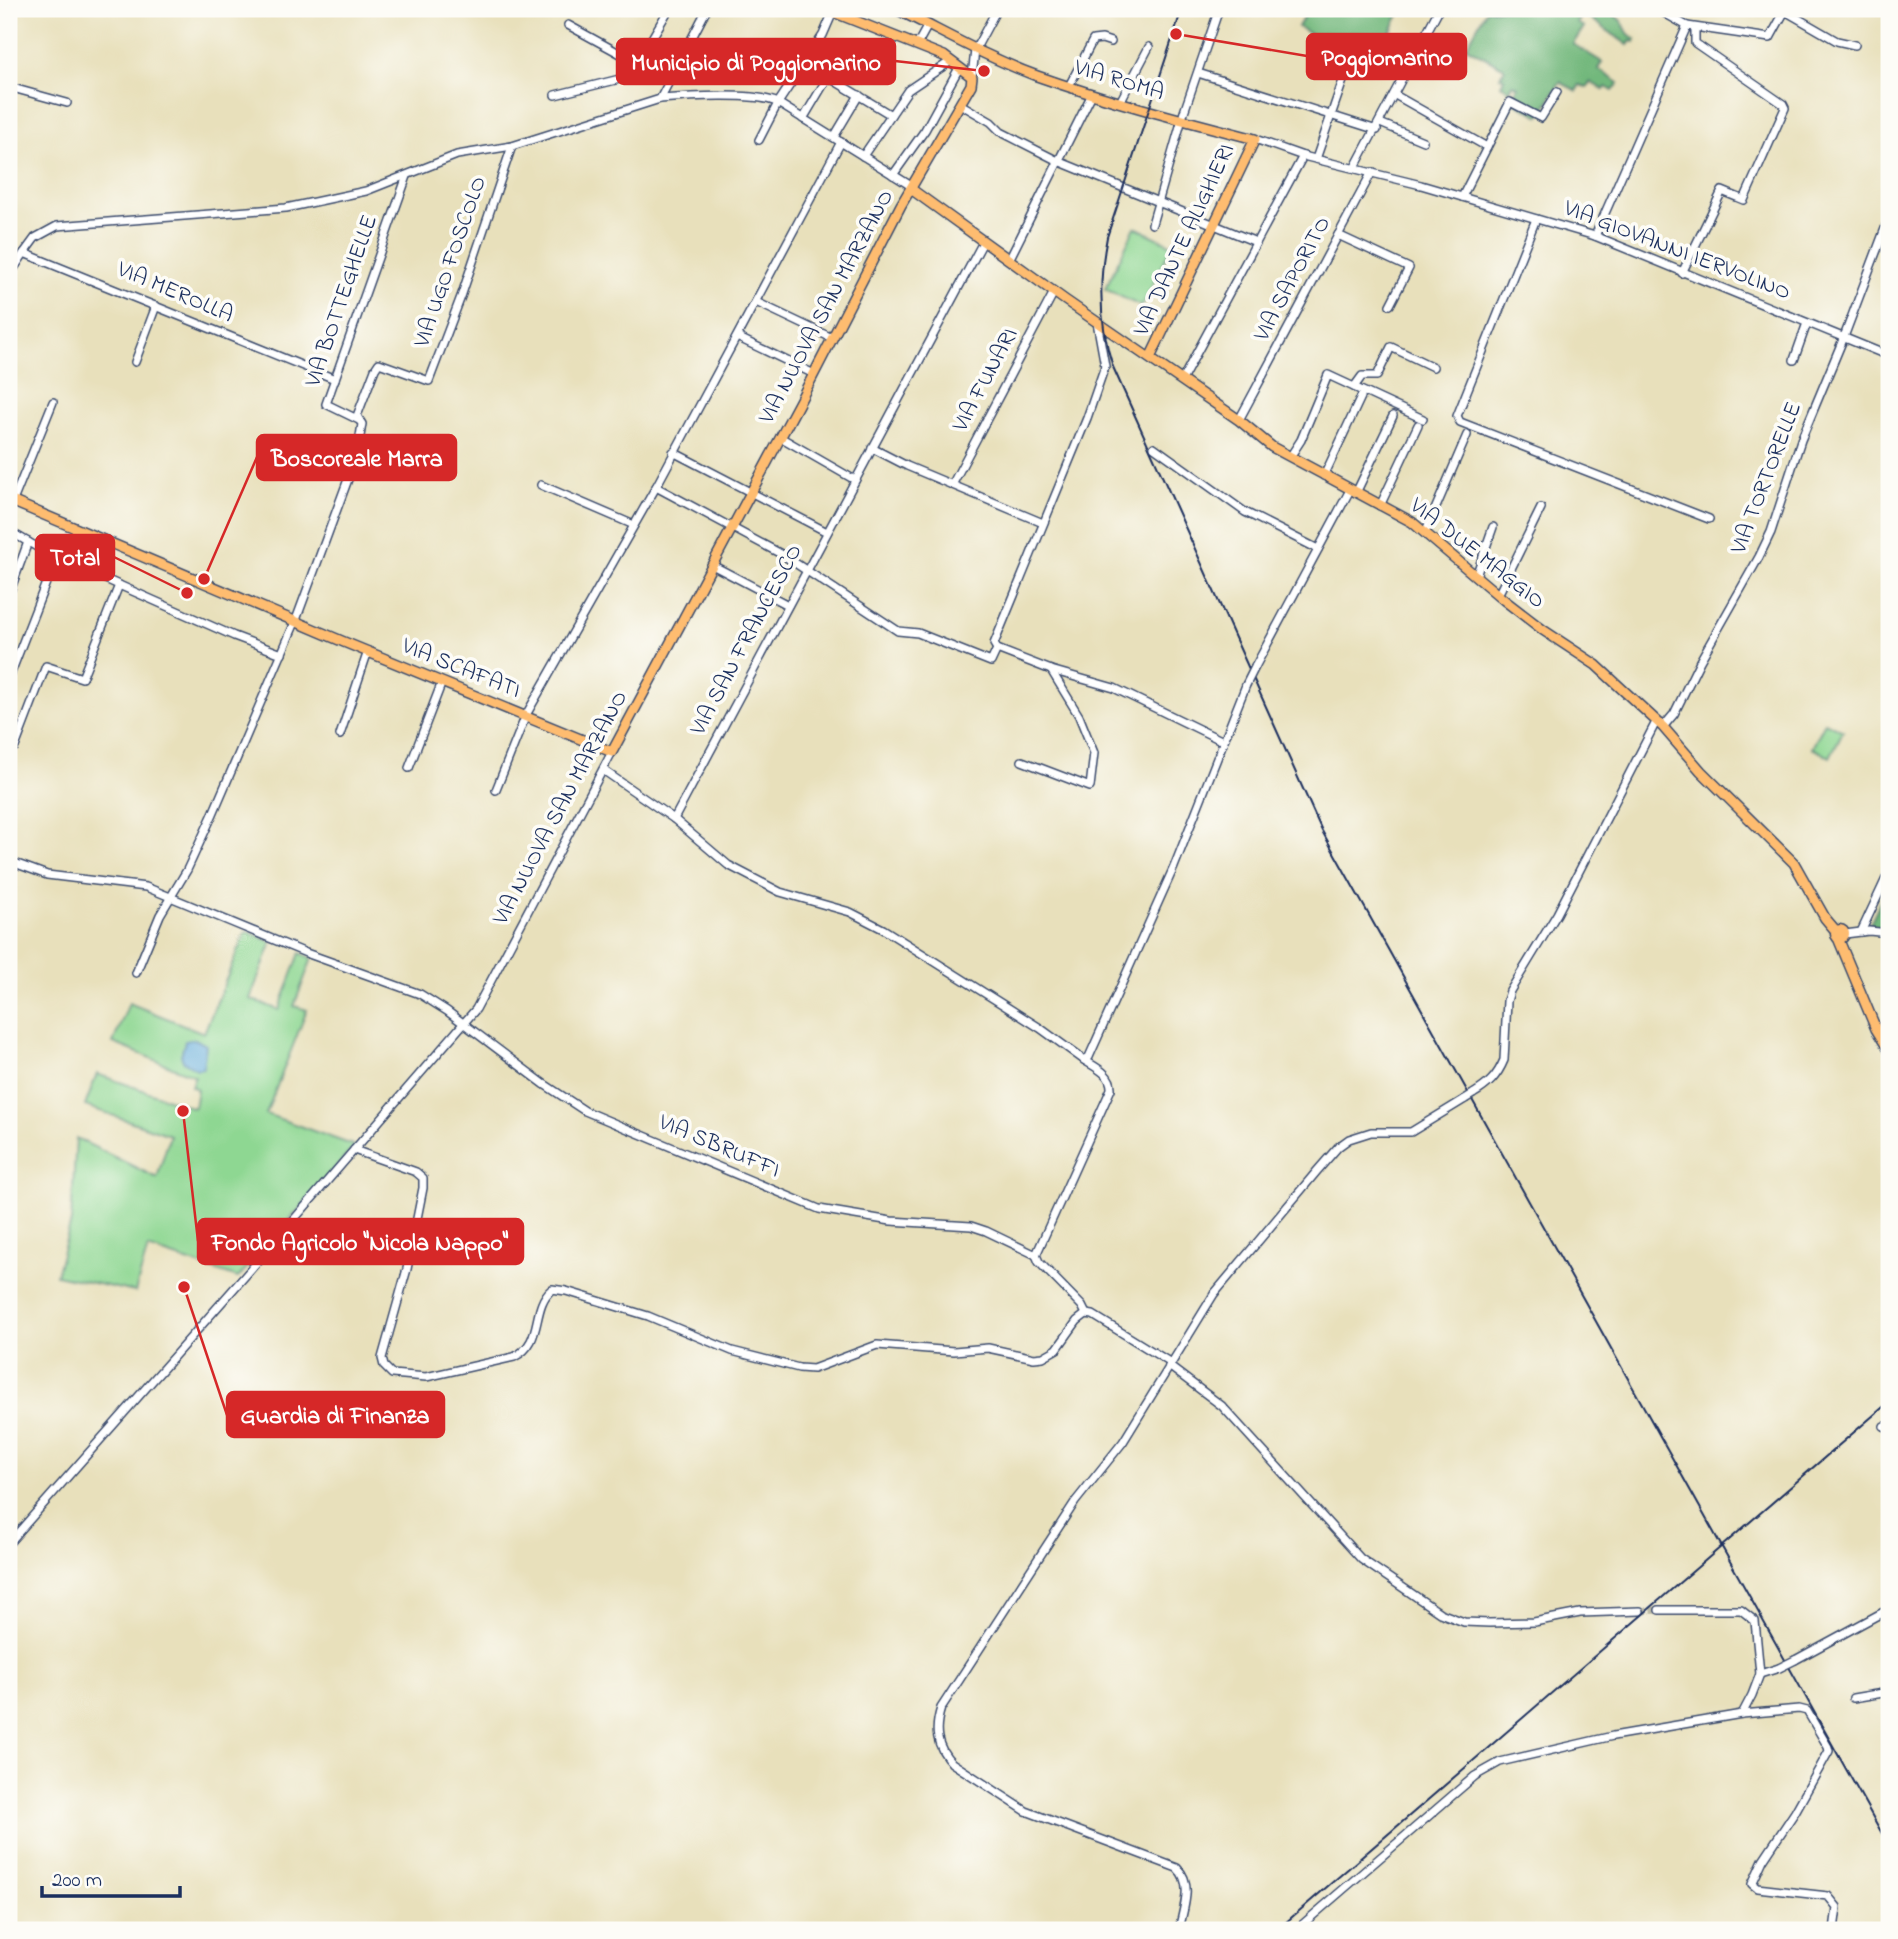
<svg xmlns="http://www.w3.org/2000/svg" width="1898" height="1939" viewBox="0 0 1898 1939" font-family="'Indie Flower',sans-serif">
  <rect width="100%" height="100%" fill="#fdfcf7"/>
  <filter id="ink" filterUnits="userSpaceOnUse"><feTurbulence type="fractalNoise" baseFrequency=".0143" numOctaves="2"/><feDisplacementMap in="SourceGraphic" scale="14" xChannelSelector="R" yChannelSelector="G"/><feConvolveMatrix kernelMatrix="1 2 1 2 8 2 1 2 1" color-interpolation-filters="sRGB"/></filter>
  <filter id="wash" filterUnits="userSpaceOnUse"><feTurbulence type="fractalNoise" baseFrequency=".00686" numOctaves="4" result="noise"/><feDisplacementMap in="SourceGraphic" scale="28" xChannelSelector="R" yChannelSelector="G"/><feGaussianBlur stdDeviation="1.57" result="paint"/><feColorMatrix in="noise" values="0 0 0 0 0 0 0 0 0 0 0 0 0 0 0 0 0 1.4 0 .05"/><feComposite in="paint" operator="in"/></filter>
  <g filter="url(#wash)">
    <rect width="100%" height="100%" fill="#e8e0bb"/>
    <g fill="#8ed792" stroke="#548378" stroke-width="2">
      <polygon points="1135,227 1172,245 1142,307 1105,289"/>
      <polygon points="1825,722 1843,731 1830,757 1812,748"/>
      <polygon points="246,931 272,942 250,999 279,1010 300,953 312,958 294,1006 307,1010 266,1114 355,1146 238,1278 148,1248 135,1292 56,1275 71,1222 76,1138 157,1178 170,1135 85,1106 97,1074 194,1108 197,1089 191,1086 195,1076 113,1043 129,1003 204,1033"/>
    </g>
    <g fill="#72b87c" stroke="#46746d" stroke-width="2">
      <polygon points="1308,9 1402,9 1382,48 1385,51 1374,71 1298,27"/>
      <polygon points="1487,9 1564,9 1580,19 1577,23 1584,27 1573,44 1602,62 1598,69 1619,83 1613,91 1606,87 1604,90 1590,82 1587,87 1579,85 1577,91 1560,82 1540,116 1512,101 1518,87 1513,84 1510,90 1501,85 1504,78 1500,76 1505,68 1466,47"/>
      <path d="M1585,9C1599,9 1612,10 1622,22C1628,31 1625,33 1636,39L1635,42L1631,41L1628,45L1583,13Z"/>
      <polygon points="1887,887 1889,888 1889,930 1870,925 1870,923"/>
    </g>
    <polygon fill="#65addc" stroke="#406e9d" stroke-width="2" points="195,1039 206,1045 203,1068 197,1069 183,1061 181,1055 185,1041"/>
  </g>
  <g filter="url(#ink)">
    <g fill="none" stroke-linecap="round" stroke-linejoin="round">
      <polyline stroke="#bfbda8" stroke-width="7" stroke-dasharray="7 3.5" stroke-linecap="butt" points="1640,1611 1659,1610"/>
      <defs>
        <g id="minor">
          <polyline points="824,9 833,12 823,35 778,103 908,184 911,189"/>
          <polyline points="1657,9 1687,26"/>
          <polyline points="1785,11 1837,41 1855,45"/>
          <polyline points="568,25 668,80"/>
          <polyline points="917,45 928,25"/>
          <polyline points="638,62 669,9"/>
          <polyline points="805,63 891,115"/>
          <polyline points="1198,73 1377,130"/>
          <polyline points="972,77 975,50 997,9"/>
          <polyline points="1069,86 1093,40 1102,39 1111,42"/>
          <polyline points="9,87 67,103"/>
          <polyline points="555,95 652,71"/>
          <polyline points="1395,95 1487,147"/>
          <polyline points="660,99 707,9"/>
          <polyline points="1120,102 1149,47"/>
          <polyline points="960,104 991,122 1001,132 1058,161 1256,242"/>
          <polyline points="803,119 828,77"/>
          <polyline points="1380,123 1423,141"/>
          <polyline points="834,137 859,95"/>
          <polyline points="1255,139 1303,156 1421,185 1595,236 1889,356"/>
          <polyline points="863,156 908,90 951,61"/>
          <polyline points="1316,159 1348,66"/>
          <polyline points="1355,167 1439,9"/>
          <polyline points="893,175 925,130 959,68"/>
          <polyline points="1462,197 1510,102 1541,118 1557,92"/>
          <polyline points="1536,219 1457,416 1460,422 1709,519"/>
          <polyline points="1152,224 1184,112 1219,9"/>
          <polyline points="1338,235 1409,268 1390,305"/>
          <polyline points="1595,236 1687,26 1770,38 1786,9"/>
          <polyline points="24,253 35,238 57,226 286,208 366,191 457,155 512,146"/>
          <polyline points="1009,260 1092,94"/>
          <polyline points="1682,273 1722,191 1744,200 1785,108 1783,104 1695,43 1695,29"/>
          <polyline points="9,276 24,253 335,379"/>
          <polyline points="756,302 832,338"/>
          <polyline points="1097,322 1105,366 1087,418 994,644 997,649 1051,670 1114,688 1223,741"/>
          <polyline points="737,337 814,374"/>
          <polyline points="1794,360 1807,323"/>
          <polyline points="135,362 156,306"/>
          <polyline points="1182,380 1303,156"/>
          <polyline points="1354,387 1362,376 1377,376 1391,347 1433,367"/>
          <polyline points="359,420 326,404 407,176"/>
          <polyline points="1239,420 1372,172"/>
          <polyline points="780,437 855,480"/>
          <polyline points="1154,447 1245,512 1318,549"/>
          <polyline points="872,448 907,466 1043,523"/>
          <polyline points="673,452 827,532"/>
          <polyline points="1290,457 1301,440 1328,375 1423,419"/>
          <polyline points="1324,476 1361,397"/>
          <polyline points="541,485 634,525"/>
          <polyline points="952,485 1054,292"/>
          <polyline points="656,487 783,555 898,631 918,633 991,662 997,649"/>
          <polyline points="1356,493 1393,416"/>
          <polyline points="13,501 53,402"/>
          <polyline points="1380,506 1418,425"/>
          <polyline points="9,531 49,554 234,636 282,654"/>
          <polyline points="1425,533 1467,435"/>
          <polyline points="712,565 788,605"/>
          <polyline points="1476,576 1493,527"/>
          <polyline points="9,594 28,542"/>
          <polyline points="1498,595 1541,508"/>
          <polyline points="1255,667 1350,490"/>
          <polyline points="9,678 56,557"/>
          <polyline points="1663,727 1674,714 1700,661 1759,557 1771,532 1801,440 1844,337 1889,218"/>
          <polyline points="340,735 368,651"/>
          <polyline points="15,747 46,666 82,678 119,585"/>
          <polyline points="1022,761 1090,787 1094,753 1079,716 1051,670"/>
          <polyline points="409,768 442,682"/>
          <polyline points="603,770 674,819 728,865 780,892 850,912 883,929 1040,1028 1084,1060 1089,1057 1174,867 1246,685"/>
          <polyline points="496,790 526,715 656,487 841,142"/>
          <polyline points="674,819 983,242"/>
          <polyline points="9,861 47,875 146,887 306,953 420,994 447,1011 544,1084 585,1111 819,1209 891,1221 971,1226 986,1231 1036,1255"/>
          <polyline points="1861,932 1889,872"/>
          <polyline points="1845,934 1869,931 1889,933"/>
          <path d="M136,973L160,915L187,870L212,816L296,620L357,455L362,424L357,416L375,369L379,363L429,381L462,294L512,146L660,99C684,97 758,92 778,103L759,140"/>
          <path d="M1084,1060C1095,1067 1112,1074 1111,1089L1036,1255L1039,1262L1082,1306L1086,1314"/>
          <path d="M1473,1094C1488,1085 1497,1077 1504,1060L1507,1001L1510,991L1557,914L1656,722"/>
          <path d="M354,1150L416,1172L423,1178V1188L407,1269L382,1358L384,1366L392,1374L426,1377L514,1357C545,1342 530,1308 552,1289L566,1291L648,1316L732,1351L799,1368L813,1369L877,1345L954,1351L988,1348L1034,1358L1043,1357L1057,1349L1077,1321L1086,1314L1093,1315L1171,1363"/>
          <polyline points="1169,1366 1222,1406 1361,1559 1440,1613 1464,1622 1489,1623 1534,1622 1580,1613 1640,1611"/>
          <polyline points="1884,1426 1889,1428"/>
          <polyline points="9,1543 245,1276 476,1009 612,752"/>
          <polyline points="1659,1610 1741,1610 1755,1621 1760,1674 1752,1695 1742,1714"/>
          <polyline points="1795,1660 1889,1609"/>
          <polyline points="1760,1674 1779,1668"/>
          <polyline points="1853,1698 1889,1692"/>
          <path d="M1179,1930C1183,1909 1194,1884 1177,1868L1026,1811L952,1763C936,1746 934,1730 941,1708L1075,1502L1123,1442L1214,1294L1317,1171L1338,1147L1349,1139L1371,1132H1411L1465,1099"/>
          <polyline points="1296,1930 1475,1776 1500,1762 1613,1736 1742,1714 1799,1709 1807,1711 1828,1747 1829,1751 1795,1812 1763,1860 1752,1884 1757,1888 1828,1896 1837,1907 1834,1930"/>
        </g>
        <g id="major">
          <path d="M896,9C943,32 988,58 1037,76C1108,101 1182,120 1255,139L1150,358"/>
          <polyline points="911,189 1065,300 1239,420 1272,447 1412,522 1504,600 1543,630 1596,665 1663,727 1701,771 1794,863 1825,918 1836,931"/>
          <polyline points="9,500 344,642 612,752 800,401 901,205 971,85 972,77 944,56 833,12 834,9"/>
          <circle cx="1840" cy="934" r="4.5"/>
          <polyline points="1838,938 1876,1029 1889,1050"/>
        </g>
      </defs>
      <use href="#minor" stroke="#3a4a6c" stroke-width="10"/>
      <use href="#major" stroke="#3a4a6c" stroke-width="12"/>
      <use href="#minor" stroke="#fff" stroke-width="7"/>
      <use href="#major" stroke="#febc70" stroke-width="9"/>
      <g stroke="#1b2f5e" stroke-width="2">
        <path d="M1182,9L1107,237C1098,282 1099,324 1113,367L1322,831L1889,1846"/>
        <polyline points="1277,1930 1889,1402"/>
      </g>
      <defs>
        <g id="minor-bridge">
          <polyline points="1246,685 1255,667"/>
          <polyline points="1465,1099 1473,1094"/>
          <polyline points="1779,1668 1795,1660"/>
        </g>
      </defs>
      <use href="#minor-bridge" stroke="#3a4a6c" stroke-width="10" stroke-linecap="butt"/>
      <use href="#minor-bridge" stroke="#fff" stroke-width="7"/>
    </g>
  </g>
  <g text-anchor="middle" dominant-baseline="central" stroke-width="7" stroke-linejoin="round" paint-order="stroke">
    <g font-size="23" fill="#1b2f5e" stroke="#fdfcf7">
      <text transform="translate(1119 81) rotate(17)">VIA ROMA</text>
      <text transform="translate(1185 240) rotate(-65)">VIA DANTE ALIGHIERI</text>
      <text transform="translate(1677 251) rotate(21)">VIA GIOVANNI IERVOLINO</text>
      <text transform="translate(451 262) rotate(-71)">VIA UGO FOSCOLO</text>
      <text transform="translate(1293 279) rotate(-62)">VIA SAPORITO</text>
      <text transform="translate(175 293) rotate(23)">VIA MEROLLA</text>
      <text transform="translate(342 301) rotate(-71)">VIA BOTTEGHELLE</text>
      <text transform="translate(827 307) rotate(-62)">VIA NUOVA SAN MARZANO</text>
      <text transform="translate(986 380) rotate(-62)">VIA FUNARI</text>
      <text transform="translate(1767 478) rotate(-69)">VIA TORTORELLE</text>
      <text transform="translate(1477 554) rotate(38)">VIA DUE MAGGIO</text>
      <text transform="translate(747 640) rotate(-62)">VIA SAN FRANCESCO</text>
      <text transform="translate(461 669) rotate(22)">VIA SCAFATI</text>
      <text transform="translate(561 808) rotate(-62)">VIA NUOVA SAN MARZANO</text>
      <text transform="translate(719 1147) rotate(23)">VIA SBRUFFI</text>
    </g>
  </g>
  <path fill="none" stroke="#d62828" stroke-width="2.5" d="M1176 34L1307 56M984 71L895 61M204 579L257 457M187 593L114 557M183 1111L198 1241M184 1287L227 1415"/>
  <g fill="#d62828" stroke="#fdfcf7" stroke-width="2.5">
    <circle cx="1176" cy="34" r="7"/>
    <circle cx="984" cy="71" r="7"/>
    <circle cx="204" cy="579" r="7"/>
    <circle cx="187" cy="593" r="7"/>
    <circle cx="183" cy="1111" r="7"/>
    <circle cx="184" cy="1287" r="7"/>
  </g>
  <g fill="#d62828" stroke="#d62828" stroke-width="2.5">
    <rect x="1307" y="34" width="159" height="45" rx="7"/>
    <rect x="617" y="39" width="278" height="45" rx="7"/>
    <rect x="257" y="435" width="199" height="45" rx="7"/>
    <rect x="36" y="535" width="78" height="45" rx="7"/>
    <rect x="198" y="1219" width="325" height="45" rx="7"/>
    <rect x="227" y="1392" width="217" height="45" rx="7"/>
  </g>
  <g font-size="24" text-anchor="middle" font-weight="bold" fill="#fff">
    <text x="1387" y="65">Poggiomarino</text>
    <text x="756" y="70">Municipio di Poggiomarino</text>
    <text x="357" y="466">Boscoreale Marra</text>
    <text x="75" y="565">Total</text>
    <text x="360" y="1250">Fondo Agricolo "Nicola Nappo"</text>
    <text x="335" y="1423">Guardia di Finanza</text>
  </g>
  <rect width="1898" height="1939" fill="none" stroke="#fdfcf7" stroke-width="35"/>
  <path d="M42 1886v10h138v-10" fill="none" stroke="#1b2f5e" stroke-width="3.5"/>
  <text x="52" y="1886" font-size="21" fill="#1b2f5e" stroke="#fdfcf7" stroke-width="5" paint-order="stroke">200 m</text>
</svg>
